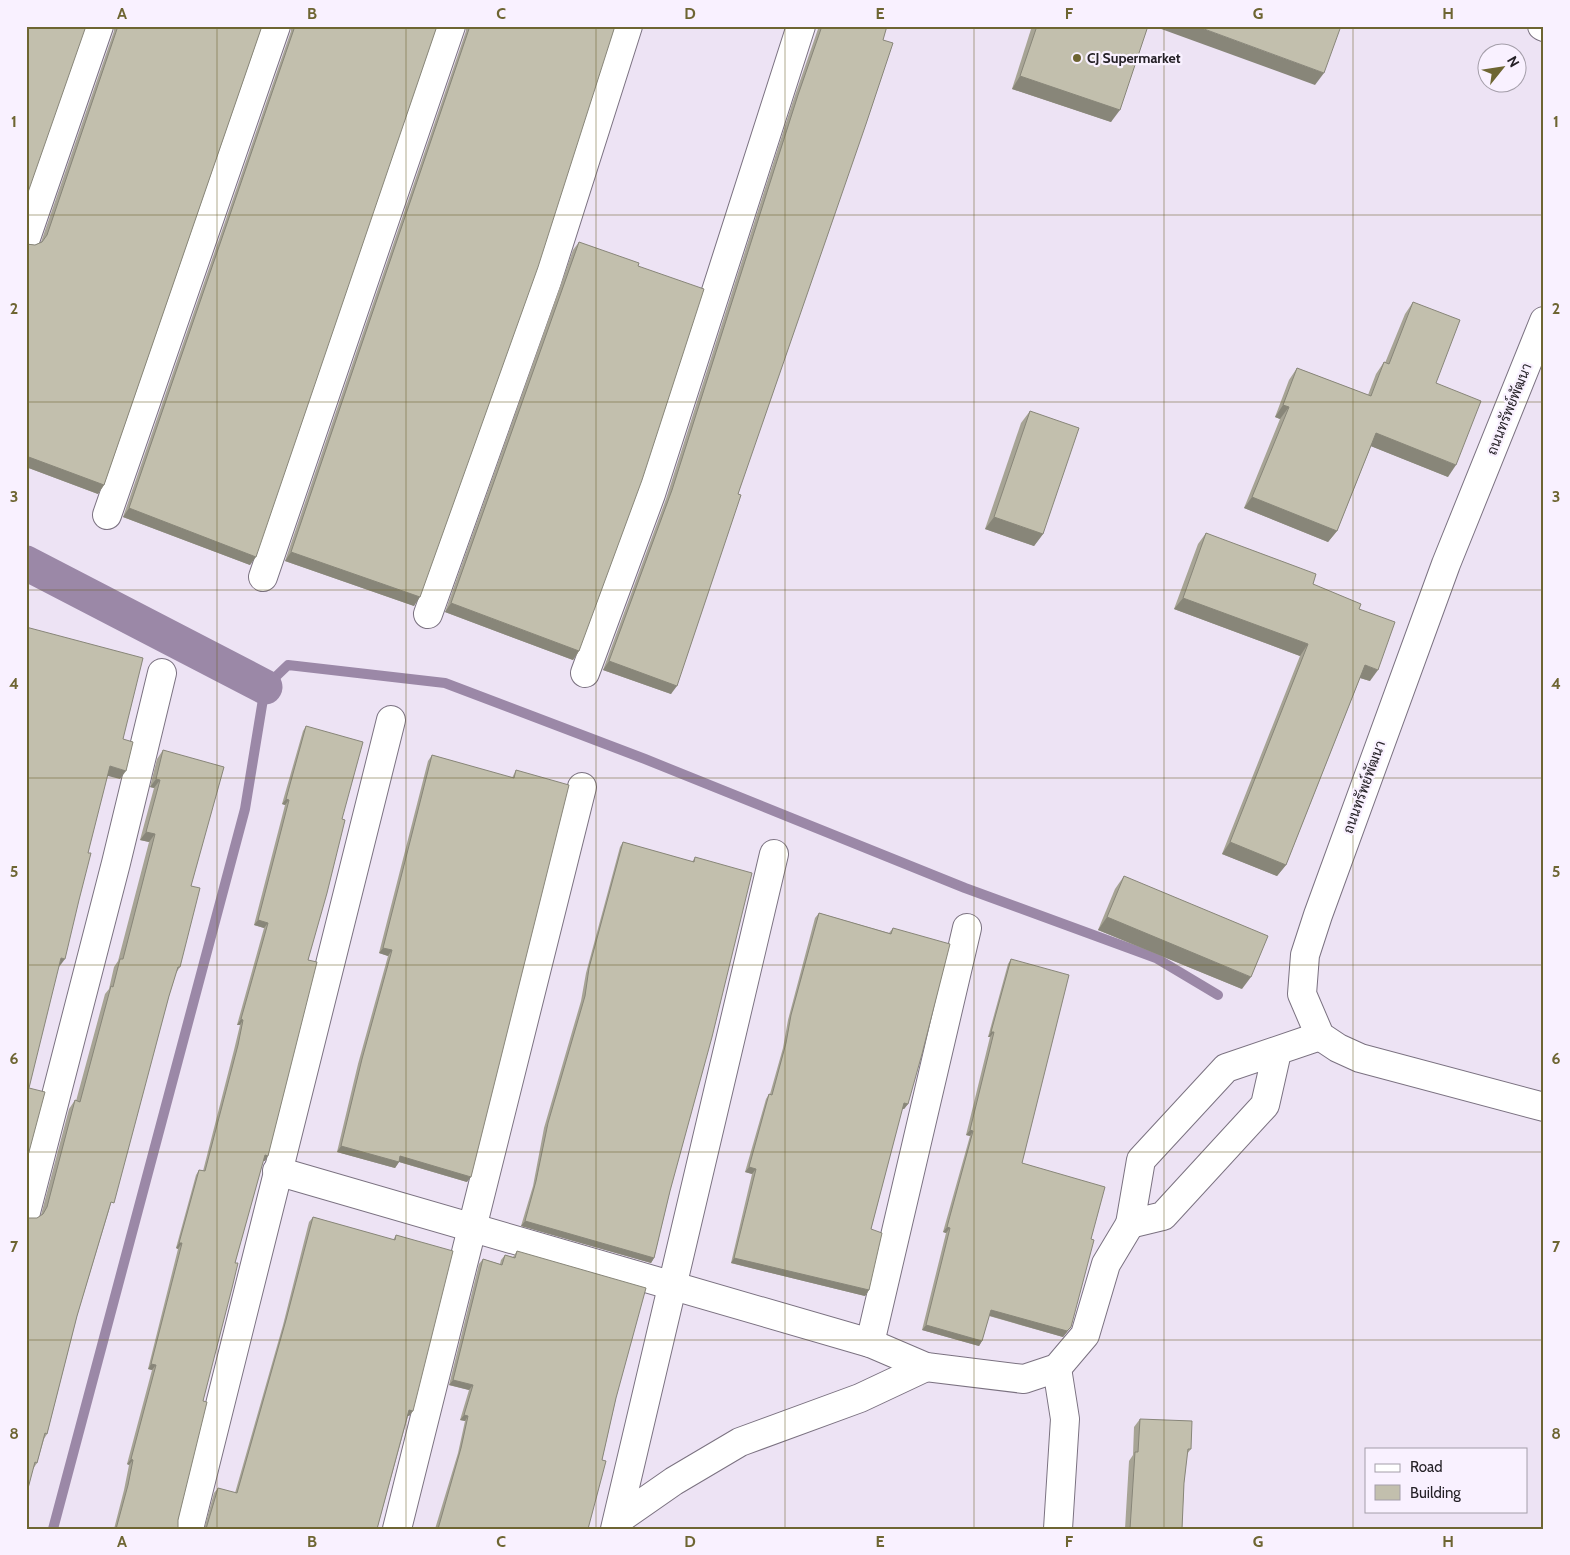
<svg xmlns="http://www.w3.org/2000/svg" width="1570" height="1555" viewBox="0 0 1570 1555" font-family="Cabin,Sarabun,sans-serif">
  <rect width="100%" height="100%" fill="#ede3f4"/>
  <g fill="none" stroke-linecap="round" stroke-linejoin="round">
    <polyline stroke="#9b88a7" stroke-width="10" points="53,1529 245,809 265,687 288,665 445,683 645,759 965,888 1156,958 1218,995"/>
    <polyline stroke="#9b88a7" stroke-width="35" points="26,563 265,687"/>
    <defs>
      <g id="street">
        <polyline points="26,238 99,26"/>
        <polyline points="107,515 276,26"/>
        <polyline points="263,577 451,26"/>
        <polyline points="428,614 547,281 628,26"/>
        <polyline points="585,673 651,494 801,26"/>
        <polyline points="1277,1052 1265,1105 1163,1216 1130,1224 1141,1160 1226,1068 1320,1036"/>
        <polyline points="277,1171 870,1343 926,1367 1024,1379 1057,1368 1085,1335 1106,1264 1130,1224"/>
        <polyline points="26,1212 116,863 162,673"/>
        <polyline points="870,1343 967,928"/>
        <polyline points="1057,1368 1065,1419 1058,1529"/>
        <polyline points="618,1520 674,1481 740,1442 860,1398 926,1367"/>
        <polyline points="189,1529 391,720"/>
        <polyline points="397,1529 582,787"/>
        <polyline points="615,1529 774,854"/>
      </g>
      <g id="secondary">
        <polyline points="1542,26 1544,27"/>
        <polyline points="1544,321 1446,564 1318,915 1305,955 1302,994 1320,1036 1338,1048 1360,1058 1544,1107"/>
      </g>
    </defs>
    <use href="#street" stroke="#7b7281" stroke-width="30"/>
    <use href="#secondary" stroke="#7b7281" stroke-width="30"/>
    <use href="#street" stroke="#fff" stroke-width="28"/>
    <use href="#secondary" stroke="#fff" stroke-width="28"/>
  </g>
  <g fill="#a7a495">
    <polygon points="114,26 262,26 104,485 98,494 26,467 26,244 35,245 41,242 114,31"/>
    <polygon points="291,26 437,26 250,565 123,517 291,31"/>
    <polygon points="466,26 615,26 414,606 285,561 466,31"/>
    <polygon points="819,26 887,26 738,494 671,694 603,670 666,499 792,104"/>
    <polygon points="1032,26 1148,26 1111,122 1012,89"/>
    <polygon points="579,242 638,266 579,651 573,660 445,612 573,250"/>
    <polygon points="1413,302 1436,383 1448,477 1371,446 1337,531 1328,542 1244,508 1280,419 1275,417 1289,380 1297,368 1368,395 1376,374 1384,362 1385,363 1405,314"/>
    <polygon points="1030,411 1043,534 1034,546 985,529 1021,423"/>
    <polygon points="1206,533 1313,584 1359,609 1370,681 1360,678 1286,865 1277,876 1222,854 1300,656 1174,609 1198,544"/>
    <polygon points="306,726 342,819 308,960 265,1161 263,1161 235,1263 203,1401 178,1520 178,1529 114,1529 124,1490 129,1465 127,1464 152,1370 148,1369 178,1249 176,1248 196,1175 199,1170 203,1171 234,1050 240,1025 237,1025 264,928 254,925 285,805 282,804 303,731"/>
    <polygon points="163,750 191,886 180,967 176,973 169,996 109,1210 77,1316 47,1434 44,1439 37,1463 33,1469 28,1218 37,1218 41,1215 69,1109 75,1100 76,1101 105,994 109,989 114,967 118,961 149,842 140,840 154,788 150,787 157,759"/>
    <polygon points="432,755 512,778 516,770 467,1182 399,1162 395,1168 337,1152 358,1064 388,956 379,953 428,761"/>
    <polygon points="623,842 692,862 695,857 670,1191 654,1258 651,1263 521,1226 533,1186 544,1128 581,1001 586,973 620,847"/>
    <polygon points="1124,876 1242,989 1098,930 1115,889"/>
    <polygon points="819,913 889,933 893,928 908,1104 904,1109 902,1109 871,1229 869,1290 865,1296 731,1263 752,1174 745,1172 766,1099 769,1094 770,1094 783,1048 788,1020 815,918"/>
    <polygon points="1011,959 1022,1163 1091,1239 1067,1332 1063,1337 989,1316 982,1341 979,1346 922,1330 946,1233 943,1232 970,1136 966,1135 990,1037 988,1037 1008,964"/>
    <polygon points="313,1217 393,1240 396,1235 413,1411 409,1416 408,1416 377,1529 204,1529 214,1493 218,1488 235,1493 283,1325 309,1222"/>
    <polygon points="517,1251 616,1398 602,1460 588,1529 435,1529 458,1453 465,1421 460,1420 469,1390 449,1385 479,1264 483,1259 500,1264 501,1260 505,1255 513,1257"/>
    <polygon points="1140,1419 1191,1449 1187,1454 1184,1483 1182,1529 1125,1529 1129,1461 1133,1455 1134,1427"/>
  </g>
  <g fill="#888679">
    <polygon points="1153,26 1196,26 1324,73 1315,85"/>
    <polygon points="1020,76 1120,110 1111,122 1012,89"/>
    <polygon points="1283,405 1289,407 1280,419 1275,417"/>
    <polygon points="1376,433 1456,465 1448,477 1368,445"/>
    <polygon points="26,456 104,485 98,494 26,467"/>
    <polygon points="1252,497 1337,531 1328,542 1244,508"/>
    <polygon points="129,508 256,557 250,565 123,517"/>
    <polygon points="994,517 1043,534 1034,546 985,529"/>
    <polygon points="291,552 420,597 414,606 285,561"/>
    <polygon points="1183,598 1308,644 1300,656 1174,609"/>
    <polygon points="451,603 579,651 573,660 445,612"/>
    <polygon points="609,661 677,686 671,694 603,670"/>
    <polygon points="1365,665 1378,670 1370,681 1357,677"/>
    <polygon points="110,766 126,771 120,779 104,775"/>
    <polygon points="156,779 160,780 154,788 150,787"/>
    <polygon points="286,799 289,800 285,805 282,804"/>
    <polygon points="146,832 155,834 149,842 140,840"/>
    <polygon points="1230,842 1286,865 1277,876 1222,854"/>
    <polygon points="1107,917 1251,977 1242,989 1098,930"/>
    <polygon points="258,920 268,923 264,928 254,925"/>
    <polygon points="383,948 392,950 388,956 379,953"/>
    <polygon points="61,958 65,959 59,967"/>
    <polygon points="241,1019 243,1020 240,1025 237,1025"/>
    <polygon points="991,1032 994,1032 990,1037 988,1037"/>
    <polygon points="904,1103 908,1104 904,1109 900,1108"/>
    <polygon points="970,1130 973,1131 970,1136 966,1135"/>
    <polygon points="341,1146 399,1162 395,1168 337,1152"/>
    <polygon points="265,1155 268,1156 265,1161 261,1160"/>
    <polygon points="400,1156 471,1177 467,1182 396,1161"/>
    <polygon points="749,1167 756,1169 752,1174 745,1172"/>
    <polygon points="525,1221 654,1258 651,1263 521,1226"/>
    <polygon points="947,1227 950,1228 946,1233 943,1232"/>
    <polygon points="179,1243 182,1243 178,1249 176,1248"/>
    <polygon points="734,1258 869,1290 865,1296 731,1263"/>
    <polygon points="991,1310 1071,1327 1063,1337 987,1315"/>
    <polygon points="926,1325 982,1341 979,1346 922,1330"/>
    <polygon points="151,1364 156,1365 152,1370 148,1369"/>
    <polygon points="453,1380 473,1385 469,1390 449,1385"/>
    <polygon points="409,1410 413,1411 409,1416 405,1415"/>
    <polygon points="464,1415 468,1416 465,1421 460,1420"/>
    <polygon points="131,1459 133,1460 129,1465 127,1464"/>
  </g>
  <g fill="#c2bfad" stroke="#888679">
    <polygon points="26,26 86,26 26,198"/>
    <polygon points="118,26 262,26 104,485 26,456 26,244 35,245 42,242 47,235"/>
    <polygon points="295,26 437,26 256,557 129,508"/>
    <polygon points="470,26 615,26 538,267 420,597 291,552"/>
    <polygon points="822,26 887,26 883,40 893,43 866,124 738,494 741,495 677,686 609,661 672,490 798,95"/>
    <polygon points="1037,26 1148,26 1120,110 1020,76"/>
    <polygon points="1196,26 1341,26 1324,73"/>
    <polygon points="579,242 639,263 638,266 704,289 642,480 579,651 451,603"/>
    <polygon points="1413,302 1460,320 1436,383 1481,401 1456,465 1376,433 1337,531 1252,497 1289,407 1283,405 1297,368 1371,396 1384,362 1389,364"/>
    <polygon points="1030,411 1079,428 1043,534 994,517"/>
    <polygon points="1206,533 1316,574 1313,584 1361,604 1359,609 1395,622 1378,670 1365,665 1286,865 1230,842 1308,644 1183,598"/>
    <polygon points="26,627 143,658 123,739 133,742 126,771 110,766 88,853 91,853 79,900 65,959 61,958 29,1088 45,1092 26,1163"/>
    <polygon points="306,726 363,742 342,819 345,820 327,893 308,960 317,962 268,1156 265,1155 235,1263 238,1263 232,1288 203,1401 207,1402 178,1520 178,1529 116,1529 128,1485 133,1460 131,1459 156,1365 151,1364 182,1243 179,1243 199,1170 205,1171 238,1045 243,1020 241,1019 268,923 258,920 289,800 286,799"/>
    <polygon points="163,750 224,767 191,886 200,888 180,967 178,967 169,996 114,1203 111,1202 77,1316 47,1434 45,1433 37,1463 35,1462 26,1496 26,1218 37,1218 43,1214 47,1207 75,1100 80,1102 111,986 113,987 120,959 123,959 155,834 146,832 160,780 156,779"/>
    <polygon points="432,755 514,778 516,770 569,785 471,1177 400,1156 399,1162 341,1146 362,1059 392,950 383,948"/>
    <polygon points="623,842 694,862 695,857 752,873 712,1037 670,1191 654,1258 525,1221 536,1181 548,1123 585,996 589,968"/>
    <polygon points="1124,876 1268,936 1251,977 1107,917"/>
    <polygon points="819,913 891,934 893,928 950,944 922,1054 908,1104 904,1103 871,1229 882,1233 869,1290 734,1258 756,1169 749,1167 769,1094 772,1095 786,1043 791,1015"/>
    <polygon points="1011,959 1069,975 1022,1163 1105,1187 1091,1239 1094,1240 1071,1327 1067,1331 991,1310 982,1341 926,1325 950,1228 947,1227 973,1131 970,1130 994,1032 991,1032"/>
    <polygon points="313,1217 395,1240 396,1235 453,1251 413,1411 409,1410 377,1529 206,1529 218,1488 237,1493 286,1320"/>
    <polygon points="517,1251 646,1288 616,1398 602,1460 606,1461 588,1529 438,1529 461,1448 468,1416 464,1415 473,1385 453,1380 483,1259 502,1265 505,1255 515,1258"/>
    <polygon points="1140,1419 1192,1421 1191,1449 1188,1449 1184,1483 1182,1529 1130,1529 1135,1452 1138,1452"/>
  </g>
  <path fill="none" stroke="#6e6532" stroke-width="1" stroke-opacity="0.55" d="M217,26V1529M406,26V1529M596,26V1529M785,26V1529M974,26V1529M1164,26V1529M1353,26V1529M26,215H1544M26,402H1544M26,590H1544M26,778H1544M26,965H1544M26,1152H1544M26,1340H1544"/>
  <circle fill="#6e6532" stroke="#f9f1ff" stroke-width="2" cx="1077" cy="58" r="5"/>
  <g text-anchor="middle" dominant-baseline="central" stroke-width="4.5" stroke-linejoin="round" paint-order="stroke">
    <g font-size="14" font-weight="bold" fill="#252127" stroke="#f9f1ff" text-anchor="start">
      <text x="1087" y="58">CJ Supermarket</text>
    </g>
    <g font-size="14" fill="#252127" stroke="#f9f1ff">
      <text transform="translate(1509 409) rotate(-68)">ถนนทรัพย์พัฒนา</text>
      <text transform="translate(1364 787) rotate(-70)">ถนนทรัพย์พัฒนา</text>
    </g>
  </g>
  <rect width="1570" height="1555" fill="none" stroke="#f9f1ff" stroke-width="55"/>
  <rect x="1365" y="1448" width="162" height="65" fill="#f9f1ff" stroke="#a49ea9"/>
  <rect x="1375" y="1464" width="25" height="8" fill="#ffffff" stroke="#a49ea9"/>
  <text x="1410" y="1472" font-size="15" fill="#252127">Road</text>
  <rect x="1375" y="1485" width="25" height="15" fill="#c2bfad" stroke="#a49ea9"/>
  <text x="1410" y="1498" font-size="15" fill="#252127">Building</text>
  <g transform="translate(1502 68) rotate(60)"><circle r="24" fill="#f9f1ff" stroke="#a49ea9"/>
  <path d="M0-4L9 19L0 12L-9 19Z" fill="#6e6532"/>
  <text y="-8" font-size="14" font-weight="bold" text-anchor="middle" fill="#252127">N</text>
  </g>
  <rect x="28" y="28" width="1514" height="1500" fill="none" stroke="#6e6532" stroke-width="2"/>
  <g font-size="16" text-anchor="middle" font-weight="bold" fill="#6e6532">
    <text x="122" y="19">A</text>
    <text x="312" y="19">B</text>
    <text x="501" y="19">C</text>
    <text x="690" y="19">D</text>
    <text x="880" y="19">E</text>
    <text x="1069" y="19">F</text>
    <text x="1258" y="19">G</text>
    <text x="1448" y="19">H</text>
    <text x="14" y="127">1</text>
    <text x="1556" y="127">1</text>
    <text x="14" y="314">2</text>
    <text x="1556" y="314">2</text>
    <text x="14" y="502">3</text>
    <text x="1556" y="502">3</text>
    <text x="14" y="689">4</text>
    <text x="1556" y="689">4</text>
    <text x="14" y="877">5</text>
    <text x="1556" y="877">5</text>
    <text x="14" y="1064">6</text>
    <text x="1556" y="1064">6</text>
    <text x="14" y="1252">7</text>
    <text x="1556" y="1252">7</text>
    <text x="14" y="1439">8</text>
    <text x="1556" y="1439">8</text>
    <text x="122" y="1547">A</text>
    <text x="312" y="1547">B</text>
    <text x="501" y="1547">C</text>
    <text x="690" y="1547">D</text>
    <text x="880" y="1547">E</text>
    <text x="1069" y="1547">F</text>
    <text x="1258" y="1547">G</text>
    <text x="1448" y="1547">H</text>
  </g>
</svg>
